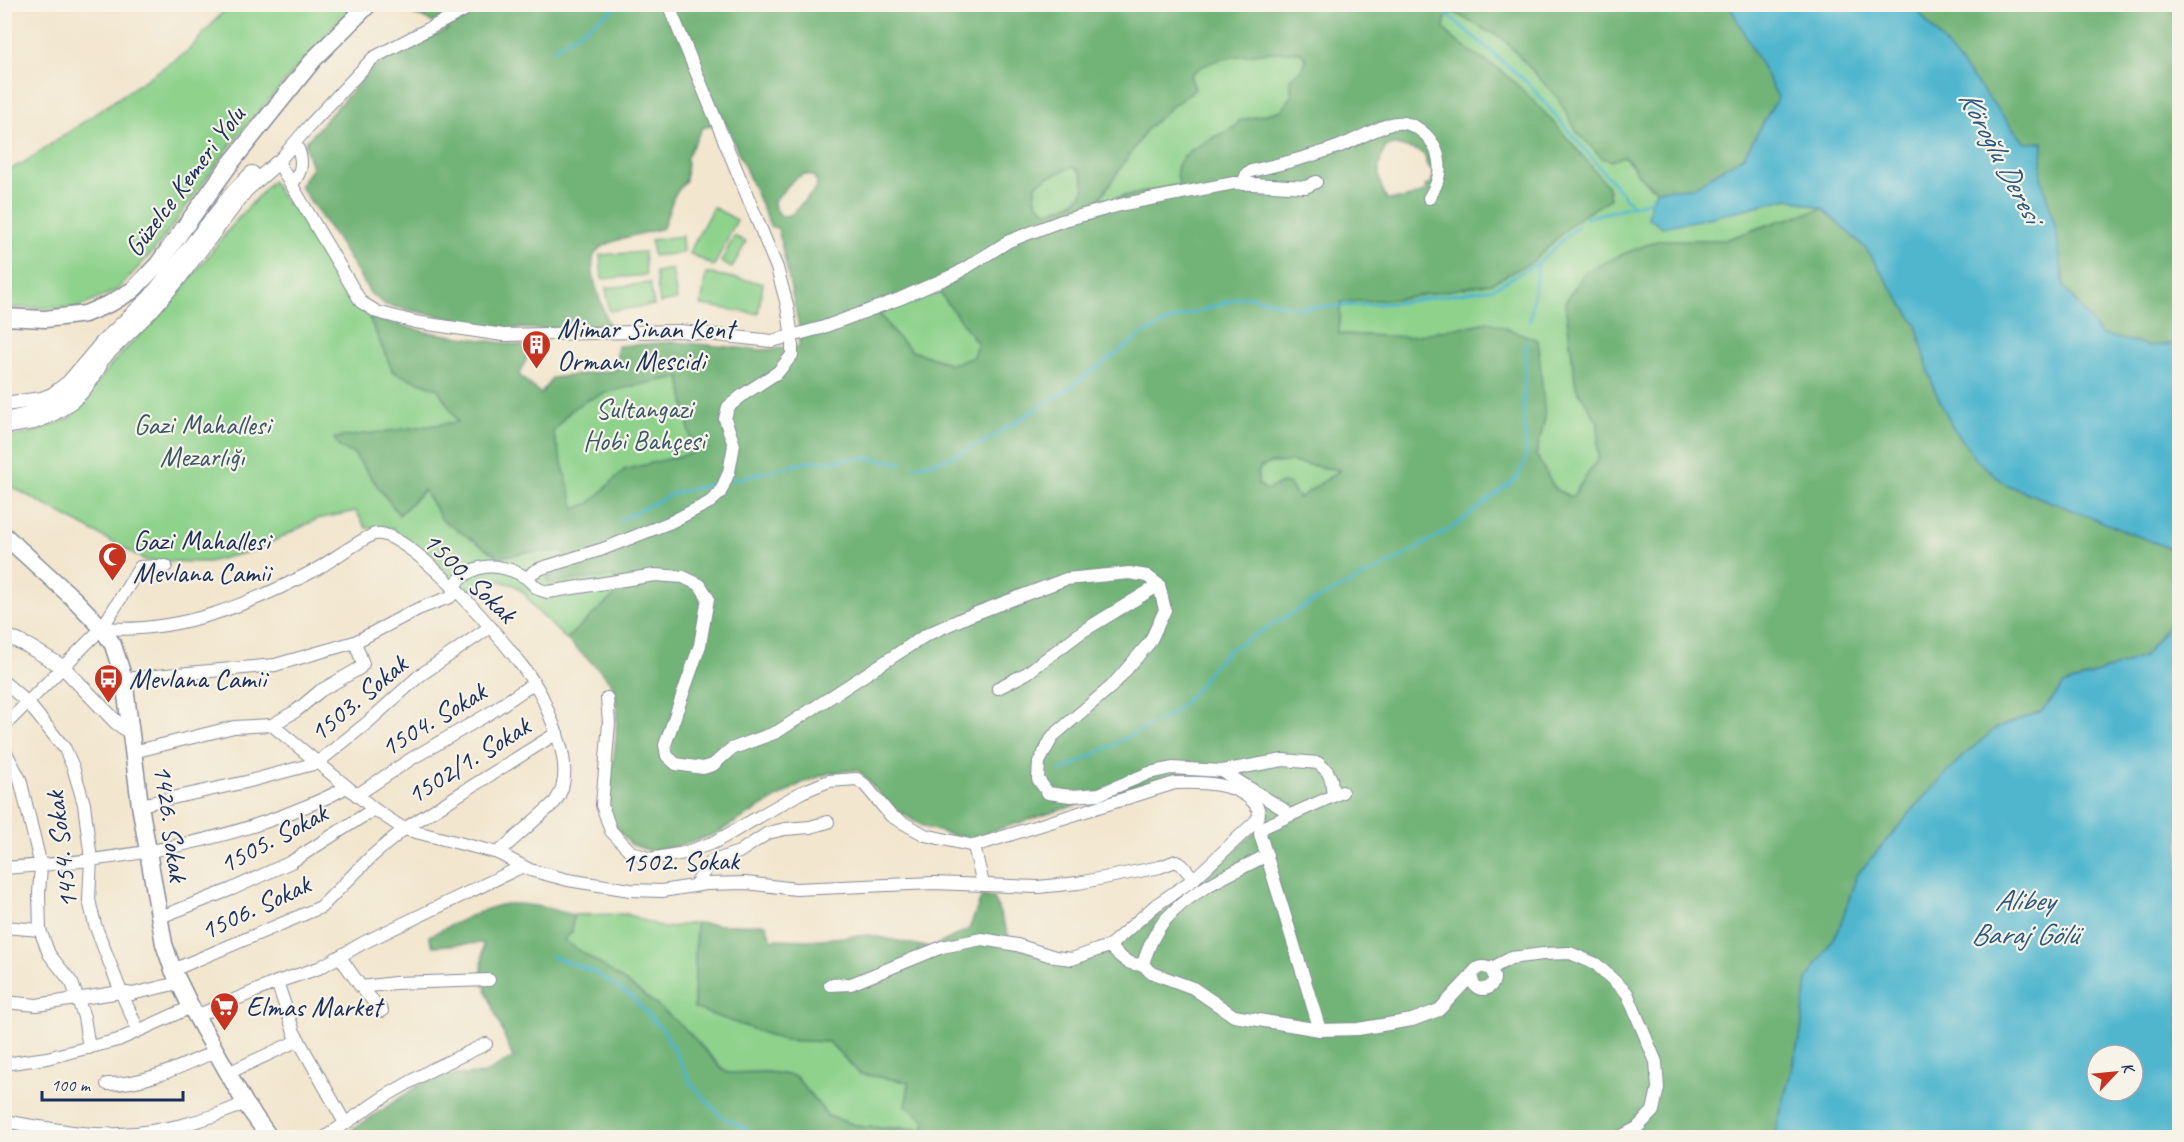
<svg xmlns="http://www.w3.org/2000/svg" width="2184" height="1142" viewBox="0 0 2184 1142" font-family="Caveat,sans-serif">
  <rect width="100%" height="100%" fill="#f7f3e8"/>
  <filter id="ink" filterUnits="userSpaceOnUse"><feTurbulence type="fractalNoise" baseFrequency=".0167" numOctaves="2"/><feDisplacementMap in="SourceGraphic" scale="12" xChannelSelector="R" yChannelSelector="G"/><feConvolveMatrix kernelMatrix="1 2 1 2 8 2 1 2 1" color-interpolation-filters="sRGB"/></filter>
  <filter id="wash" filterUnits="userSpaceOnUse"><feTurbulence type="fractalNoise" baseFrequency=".008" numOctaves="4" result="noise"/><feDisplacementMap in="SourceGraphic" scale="24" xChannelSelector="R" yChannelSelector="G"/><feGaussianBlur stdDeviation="1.35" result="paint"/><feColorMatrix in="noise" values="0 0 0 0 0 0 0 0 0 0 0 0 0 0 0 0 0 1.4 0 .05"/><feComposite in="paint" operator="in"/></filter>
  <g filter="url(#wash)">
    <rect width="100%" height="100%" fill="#f2e6ce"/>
    <g fill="#8ed28c" stroke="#548075" stroke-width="1.5">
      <polygon points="229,5 353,5 238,135 157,247 117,290 78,308 5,308 5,172 23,163 189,50"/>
      <path d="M1453,12L1503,39L1558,98L1577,132L1611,161L1623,156C1638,169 1637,179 1657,190L1651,200L1704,219L1789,198L1823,209L1779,221L1725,240H1660L1565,302L1576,387L1598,422V459L1572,497L1556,490L1536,455L1545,418L1489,322L1408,337L1339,334L1340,302L1398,299L1492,283L1534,261L1576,220L1610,199L1608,187C1576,148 1544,108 1506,75C1485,57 1463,52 1444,29L1445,19Z"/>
      <path d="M1269,52H1300L1307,59L1302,69L1290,78L1292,96L1282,110L1239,121L1235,127L1189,151L1180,185L1124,196L1096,203L1147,129L1171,107L1195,89L1190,75C1211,56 1242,56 1269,52Z"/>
      <path d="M1072,167C1084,170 1084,182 1084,192C1074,204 1062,207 1048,212C1036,206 1033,197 1036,185L1044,179Z"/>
      <polygon points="272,181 286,204 297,200 348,289 369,317 393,372 438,389 459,422 335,438 339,447 354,454 399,515 424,490 443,520 499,557 528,552 565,551 565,572 547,578 615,576 616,594 566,639 535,609 525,594 514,585 486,577 465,594 456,583 399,535 393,528 366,528 356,511 317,519 256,550 208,562 147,561 5,483 4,439 34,432 70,418 114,361 170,304 235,222"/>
      <polygon points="713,207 737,220 714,266 689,253"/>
      <polygon points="682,236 683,253 653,256 651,240"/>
      <polygon points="734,236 746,242 732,268 721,262"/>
      <polygon points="644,252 646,275 602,279 600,255"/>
      <polygon points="672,269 677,300 660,303 655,272"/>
      <polygon points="706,273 763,283 758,314 701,305"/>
      <polygon points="650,283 654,305 609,311 606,288"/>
      <polygon points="936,287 978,344 972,358 951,364 912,351 896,336 878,311"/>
      <path d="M680,377L693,453L624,470L590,503L574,509L553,432C560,422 568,411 579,405C601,390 653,382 680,377Z"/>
      <polygon points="1291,462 1340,470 1299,498 1282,483 1267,490 1258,484 1258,473 1261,467 1271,463"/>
      <path d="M627,914L664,928L696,923L694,1008L783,1040L829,1042L860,1074L909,1082L925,1120L924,1129L862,1127L828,1116L795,1076L767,1072L728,1073C711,1059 699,1041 682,1027C646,994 604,967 563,940L572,932L573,915Z"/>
    </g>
    <g fill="#72b478" stroke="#46726b" stroke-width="1.5" fill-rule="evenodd">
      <path d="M406,5H1729L1778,97L1744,156L1692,188L1657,190L1639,176L1631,163L1624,156L1611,161L1602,158L1577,132L1558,98L1503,39L1453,12L1445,19L1444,29C1463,52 1485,57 1506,75C1544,108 1576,148 1608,187L1610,199L1576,220L1534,261L1492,283L1398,299L1341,302L1339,334L1408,337L1489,322L1538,340L1545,418L1536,455L1556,490L1572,497L1598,459V422L1576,387L1565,302L1585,272L1623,254L1660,240H1725L1779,221L1823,209L1866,249L1916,324L1933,386L2005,484L2179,552V612L2143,657L2064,685L2042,711L1995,729L1962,757L1923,798L1857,875L1839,929L1807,980L1801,1032L1774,1137H351L346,1134L433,1076L484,1074L513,1058L487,992L482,974L483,943L433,946L429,936C448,927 488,905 508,904C530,903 552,909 573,915L572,932L564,940C604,967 646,994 683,1027C699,1041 710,1059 727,1073L767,1072L795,1076L828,1116L862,1127L924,1129L925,1120L906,1106L909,1082L860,1074L829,1042L783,1040L694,1008L696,923L724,925L766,924L771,939L809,940L869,935L931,948L969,929L982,896L994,898L1013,947L1070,963L1109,953L1199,882L1264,824L1267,812C1251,777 1208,773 1174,774L974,837L954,836L925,827L891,807L864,776L857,770L829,773L802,783L715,834L684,845L650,851L631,844L611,822L609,793L616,739L617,709L613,686L602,672L566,639L616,594L615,576L549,583L547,579L565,572V551L528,552L499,557L442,520L424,490L399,515L354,454L339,447L334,438L458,422L438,389L393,372L369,317L426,332L532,347L519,375L541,394L552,378L615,370L618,346L675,342L760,350L799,347V326L778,228L771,227L725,122L702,128L687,157L686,180L674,196L663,228C645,233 614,238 599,249C582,261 603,308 609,325L549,329L496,328L386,305L371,294L336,238L300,186L312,167L304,144L375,65L448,29L402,9ZM1269,52H1300L1307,59L1302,69L1290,78L1292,96L1282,110L1239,121L1235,127C1219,135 1179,151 1177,170C1176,174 1179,181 1179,185L1097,203L1147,129L1171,107L1195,89L1190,75C1211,56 1242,56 1269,52ZM1395,145L1419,151L1425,156L1427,166L1434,172L1431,184L1425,186L1426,190C1414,198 1401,200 1387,199C1377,183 1376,164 1386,147ZM1072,167C1080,169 1082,173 1084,181C1088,202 1064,207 1048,212C1036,206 1033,198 1036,185L1044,179ZM804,174L813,176L817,182L816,189L791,215L781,216L775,208L774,201L794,179ZM936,288L978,344L972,358L951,364L912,351L896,336L878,312ZM680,377L693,453L624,470L590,503L575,509L553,432C560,422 568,411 579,405C601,390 653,382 680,377ZM1291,462L1339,470V471L1299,498L1290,485L1282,483L1267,490L1258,484V473L1261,467L1271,463Z"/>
      <polygon points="1913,5 2179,5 2179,343 2150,346 2100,334 2064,286 2056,229 2041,178 2043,142 2025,143"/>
    </g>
    <g fill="#50b6ce" stroke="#367296" stroke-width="1.5" fill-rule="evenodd">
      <polygon points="1729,5 1913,5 2025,143 2043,142 2041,178 2056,229 2064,286 2100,334 2150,346 2179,343 2179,552 2005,484 1976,459 1952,426 1933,386 1916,324 1866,249 1823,209 1789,198 1704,219 1662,227 1648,218 1651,200 1657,190 1692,188 1744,156 1778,97"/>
      <path d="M2179,612V1137H1774L1801,1033L1807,980L1839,929L1857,875L1923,798L1962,757L1995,729L2042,711L2064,685L2143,657ZM2097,1055H2133V1091H2097Z"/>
    </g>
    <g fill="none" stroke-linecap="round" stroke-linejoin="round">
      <g stroke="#50b6ce" stroke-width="3">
        <polyline points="1435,4 1528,83 1631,204"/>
        <polyline points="552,50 614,9 625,4"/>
        <polyline points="1586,218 1654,200"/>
        <polyline points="1530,321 1538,264"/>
        <polyline points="915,466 946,459 984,442 1065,391 1143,334 1172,320 1245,296 1301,308 1396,303 1494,288 1538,263 1578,226"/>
        <polyline points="732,480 808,462 866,458 901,463"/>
        <polyline points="620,520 674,493 714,484"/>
        <polyline points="1060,772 1136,733 1174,712 1197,689 1211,668 1229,650 1310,603 1395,561 1455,526 1518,477 1527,456 1523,406 1527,340"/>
        <polyline points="551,956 593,971 632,997 665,1033 693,1086 721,1116 763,1138"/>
      </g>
    </g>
  </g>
  <g filter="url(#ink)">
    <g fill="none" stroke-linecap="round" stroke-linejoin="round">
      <defs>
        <g id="minor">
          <polyline points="476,4 373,58 310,125 278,162 361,302 377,312 415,322 503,335 680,331 772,341 821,328 899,299 956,274 1009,241 1061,221 1124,204 1234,183 1306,187 1316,182"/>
          <path d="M292,184C303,171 304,159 295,143"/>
          <path d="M1243,184L1247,173L1251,171C1281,164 1311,157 1340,146C1355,141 1383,124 1396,123C1413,121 1430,135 1436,150C1443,168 1439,182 1429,198"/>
          <path d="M34,423C65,412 86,395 101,365"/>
          <polyline points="4,428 34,423 29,419"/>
          <polyline points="528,578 533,572 542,568 603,549 671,522 710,502 720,493 729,472 734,445 725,419 728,407 744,394 778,372 792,355 792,337 787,305 777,268 668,4"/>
          <path d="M102,628C177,634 252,604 317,569C329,562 366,536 375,534C410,527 530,666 543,699C555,729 577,772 555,802L498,853"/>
          <path d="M124,679L275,665L355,642L418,609L450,597L456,590V583C476,561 501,563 525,577C535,583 532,589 548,592L655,575L683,577L700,585L708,598L700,645L665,745L667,756L676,764L703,768L713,765L731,749L777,732L926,635L966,617L1066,579L1129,573L1147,576L1159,585L1165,610L1150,642L1112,686L1053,736L1039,762L1038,779L1048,793L1071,796L1099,794L1149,773L1172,768L1222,771L1283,760L1318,763L1327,771L1331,779L1333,796"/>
          <polyline points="4,682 28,703 65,749 73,767 84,804 91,859 89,900 95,925 121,992 138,1030"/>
          <polyline points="998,688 1027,673 1083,631 1159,585"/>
          <path d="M607,698L609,723L602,805L611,831L631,852L650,859L684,853L715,842L802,792L829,781L857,779L865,785L891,816L925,835L974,846L1175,783C1201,782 1237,782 1255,804C1260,811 1260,814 1256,821L1194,879L1156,905L1109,946L1097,950L1072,959L1055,957L1017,945L982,939L942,947L851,984L830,985"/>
          <polyline points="272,725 296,711 320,691 360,668 363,664 355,642"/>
          <polyline points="4,726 102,628 140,567 166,566"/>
          <polyline points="4,749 20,779 41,866 39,893 40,930 49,954 72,983 84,1017 89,1048"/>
          <polyline points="133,752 234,727 272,725 374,809 404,829 498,853 530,870 568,880 630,890 662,891 706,884 746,883 796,889 933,883 1038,887 1078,883 1160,867 1176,861 1182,865 1194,879"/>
          <polyline points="1222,771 1283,809 1287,816"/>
          <polyline points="357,795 411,759 490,713 534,683"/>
          <polyline points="140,805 246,782 317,763 367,723 419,676 490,627"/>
          <polyline points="974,846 983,884"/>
          <path d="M1267,855C1233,873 1192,889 1166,919C1155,931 1148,948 1143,964L1150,972L1193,988L1234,1016L1320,1030L1358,1029L1412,1020L1439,1010L1472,975"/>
          <path d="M4,868C98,862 205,847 292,812C311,804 329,798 346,787"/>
          <polyline points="695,885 711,862 739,852 768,833 785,829 810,827 828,822"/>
          <polyline points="158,918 232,889 291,862 374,809"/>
          <polyline points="4,927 40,930"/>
          <path d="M1109,946C1119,955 1128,967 1143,964"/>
          <polyline points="340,957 361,987 382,1011"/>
          <circle cx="1483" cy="978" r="11"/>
          <polyline points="1490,969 1511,958 1543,954 1570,953 1596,964 1627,993 1656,1062 1658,1088 1653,1111 1637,1128 1618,1138"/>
          <polyline points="173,970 321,907 372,856 404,829 557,733"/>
          <polyline points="277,982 294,1032 345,1123"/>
          <polyline points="361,987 395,983 489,980"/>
          <polyline points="4,1002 37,1005 121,992 132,994 178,983"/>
          <polyline points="196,1016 277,982 319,968 363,943 521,867"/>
          <polyline points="1320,1030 1260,834 1262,829 1266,826 1342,792"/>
          <polyline points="4,1064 47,1058 118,1040 191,1007"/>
          <polyline points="228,1073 299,1040"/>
          <path d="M107,1084C144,1085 182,1066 216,1051"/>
          <path d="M4,1121C40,1127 84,1136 120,1134C162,1132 207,1121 245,1103"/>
          <polyline points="324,1138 384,1097 431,1070 486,1044"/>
        </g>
        <g id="tertiary">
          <polyline points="4,404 42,399 52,395 69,382 102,343 150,297 233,192 252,173"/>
          <polyline points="4,420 45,411 69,397 106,355 151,311 177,281 246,190 278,162"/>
          <polyline points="4,637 11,638 28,646 63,667 116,722 130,732"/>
        </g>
        <g id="secondary">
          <polyline points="4,317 45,319 85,314 111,303 133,290 158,264 230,164 314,59 369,4"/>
          <polyline points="4,535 75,600 102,628 113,645 124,679 140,805 164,944 173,970 191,1007 245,1103 270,1138"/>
        </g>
      </defs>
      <use href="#minor" stroke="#868a96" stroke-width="14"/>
      <use href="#tertiary" stroke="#868a96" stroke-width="16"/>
      <use href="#secondary" stroke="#868a96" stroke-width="19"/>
      <use href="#minor" stroke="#fff" stroke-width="12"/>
      <use href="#tertiary" stroke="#fff" stroke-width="14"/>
      <use href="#secondary" stroke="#fff" stroke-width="16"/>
    </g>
  </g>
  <defs>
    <symbol id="building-pin" viewBox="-11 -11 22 30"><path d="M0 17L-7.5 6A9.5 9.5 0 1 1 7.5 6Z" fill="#c8321e" stroke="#f7f3e8"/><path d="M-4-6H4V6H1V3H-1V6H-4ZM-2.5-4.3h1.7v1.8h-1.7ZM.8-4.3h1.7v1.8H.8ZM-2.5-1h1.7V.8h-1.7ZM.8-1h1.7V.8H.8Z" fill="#fff"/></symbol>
    <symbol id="mosque-pin" viewBox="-11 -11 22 30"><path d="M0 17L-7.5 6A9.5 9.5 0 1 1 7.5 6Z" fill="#c8321e" stroke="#f7f3e8"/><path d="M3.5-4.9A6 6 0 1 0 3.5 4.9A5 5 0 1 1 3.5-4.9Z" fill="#fff"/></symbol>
    <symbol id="bus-pin" viewBox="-11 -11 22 30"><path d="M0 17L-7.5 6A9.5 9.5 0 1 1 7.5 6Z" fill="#c8321e" stroke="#f7f3e8"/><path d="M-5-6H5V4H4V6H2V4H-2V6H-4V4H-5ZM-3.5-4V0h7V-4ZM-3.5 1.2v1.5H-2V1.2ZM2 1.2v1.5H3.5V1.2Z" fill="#fff"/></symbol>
    <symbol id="supermarket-pin" viewBox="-11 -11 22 30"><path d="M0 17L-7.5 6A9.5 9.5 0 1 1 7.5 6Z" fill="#c8321e" stroke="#f7f3e8"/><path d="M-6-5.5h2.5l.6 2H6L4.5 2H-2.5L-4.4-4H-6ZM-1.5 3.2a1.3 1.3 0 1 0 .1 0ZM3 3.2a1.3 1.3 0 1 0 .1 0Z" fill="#fff"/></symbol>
  </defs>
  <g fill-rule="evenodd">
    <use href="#building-pin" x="520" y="328" width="33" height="45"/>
    <use href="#mosque-pin" x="96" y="540" width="33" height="45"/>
    <use href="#bus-pin" x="92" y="662" width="33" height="45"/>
    <use href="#supermarket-pin" x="208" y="990" width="33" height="45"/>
  </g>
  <g text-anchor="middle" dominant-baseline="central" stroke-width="4.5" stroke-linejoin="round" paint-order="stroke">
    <g font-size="28" fill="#1b2f5e" stroke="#f7f3e8">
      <text transform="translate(184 181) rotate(-53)">Güzelce Kemeri Yolu</text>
      <text transform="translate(470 577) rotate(44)">1500. Sokak</text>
      <text transform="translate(358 698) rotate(-40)">1503. Sokak</text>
      <text transform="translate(433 719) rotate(-31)">1504. Sokak</text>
      <text transform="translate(468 760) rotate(-32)">1502/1. Sokak</text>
      <text transform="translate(171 823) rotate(82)">1426. Sokak</text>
      <text transform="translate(273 838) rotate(-28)">1505. Sokak</text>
      <text transform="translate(61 850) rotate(-97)">1454. Sokak</text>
      <text transform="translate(680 861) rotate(-1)">1502. Sokak</text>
      <text transform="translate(255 907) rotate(-25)">1506. Sokak</text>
    </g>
    <g font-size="28" fill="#1b2f5e" stroke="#f7f3e8" text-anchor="start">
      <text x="557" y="328">Mimar Sinan Kent<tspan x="557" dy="32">Ormanı Mescidi</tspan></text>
      <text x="133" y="540">Gazi Mahallesi<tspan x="133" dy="32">Mevlana Camii</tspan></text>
      <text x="129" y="678">Mevlana Camii</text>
      <text x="246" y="1006">Elmas Market</text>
    </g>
    <g font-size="28" fill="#38586a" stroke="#f7f3e8">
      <text x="644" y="408">Sultangazi<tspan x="644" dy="32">Hobi Bahçesi</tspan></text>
      <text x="202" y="424">Gazi Mahallesi<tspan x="202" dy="32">Mezarlığı</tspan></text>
    </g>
    <g font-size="30" font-style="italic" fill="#2b5880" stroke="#f7f3e8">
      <text transform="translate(2001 156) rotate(62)">Köroğlu Deresi</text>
      <text x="2024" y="900">Alibey<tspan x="2024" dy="34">Baraj Gölü</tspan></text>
    </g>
  </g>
  <rect width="2184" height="1142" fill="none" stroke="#f7f3e8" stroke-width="24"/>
  <g transform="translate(2115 1073) rotate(64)"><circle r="28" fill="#f7f3e8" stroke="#9fa5b1" stroke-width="1.5"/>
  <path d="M0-4.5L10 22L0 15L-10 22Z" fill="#c8321e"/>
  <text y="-9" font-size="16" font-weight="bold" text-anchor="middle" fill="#1b2f5e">K</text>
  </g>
  <path d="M42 1091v9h141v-9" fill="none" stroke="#1b2f5e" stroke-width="3"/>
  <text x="51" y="1091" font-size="18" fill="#1b2f5e" stroke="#f7f3e8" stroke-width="4.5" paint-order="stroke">100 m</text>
</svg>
